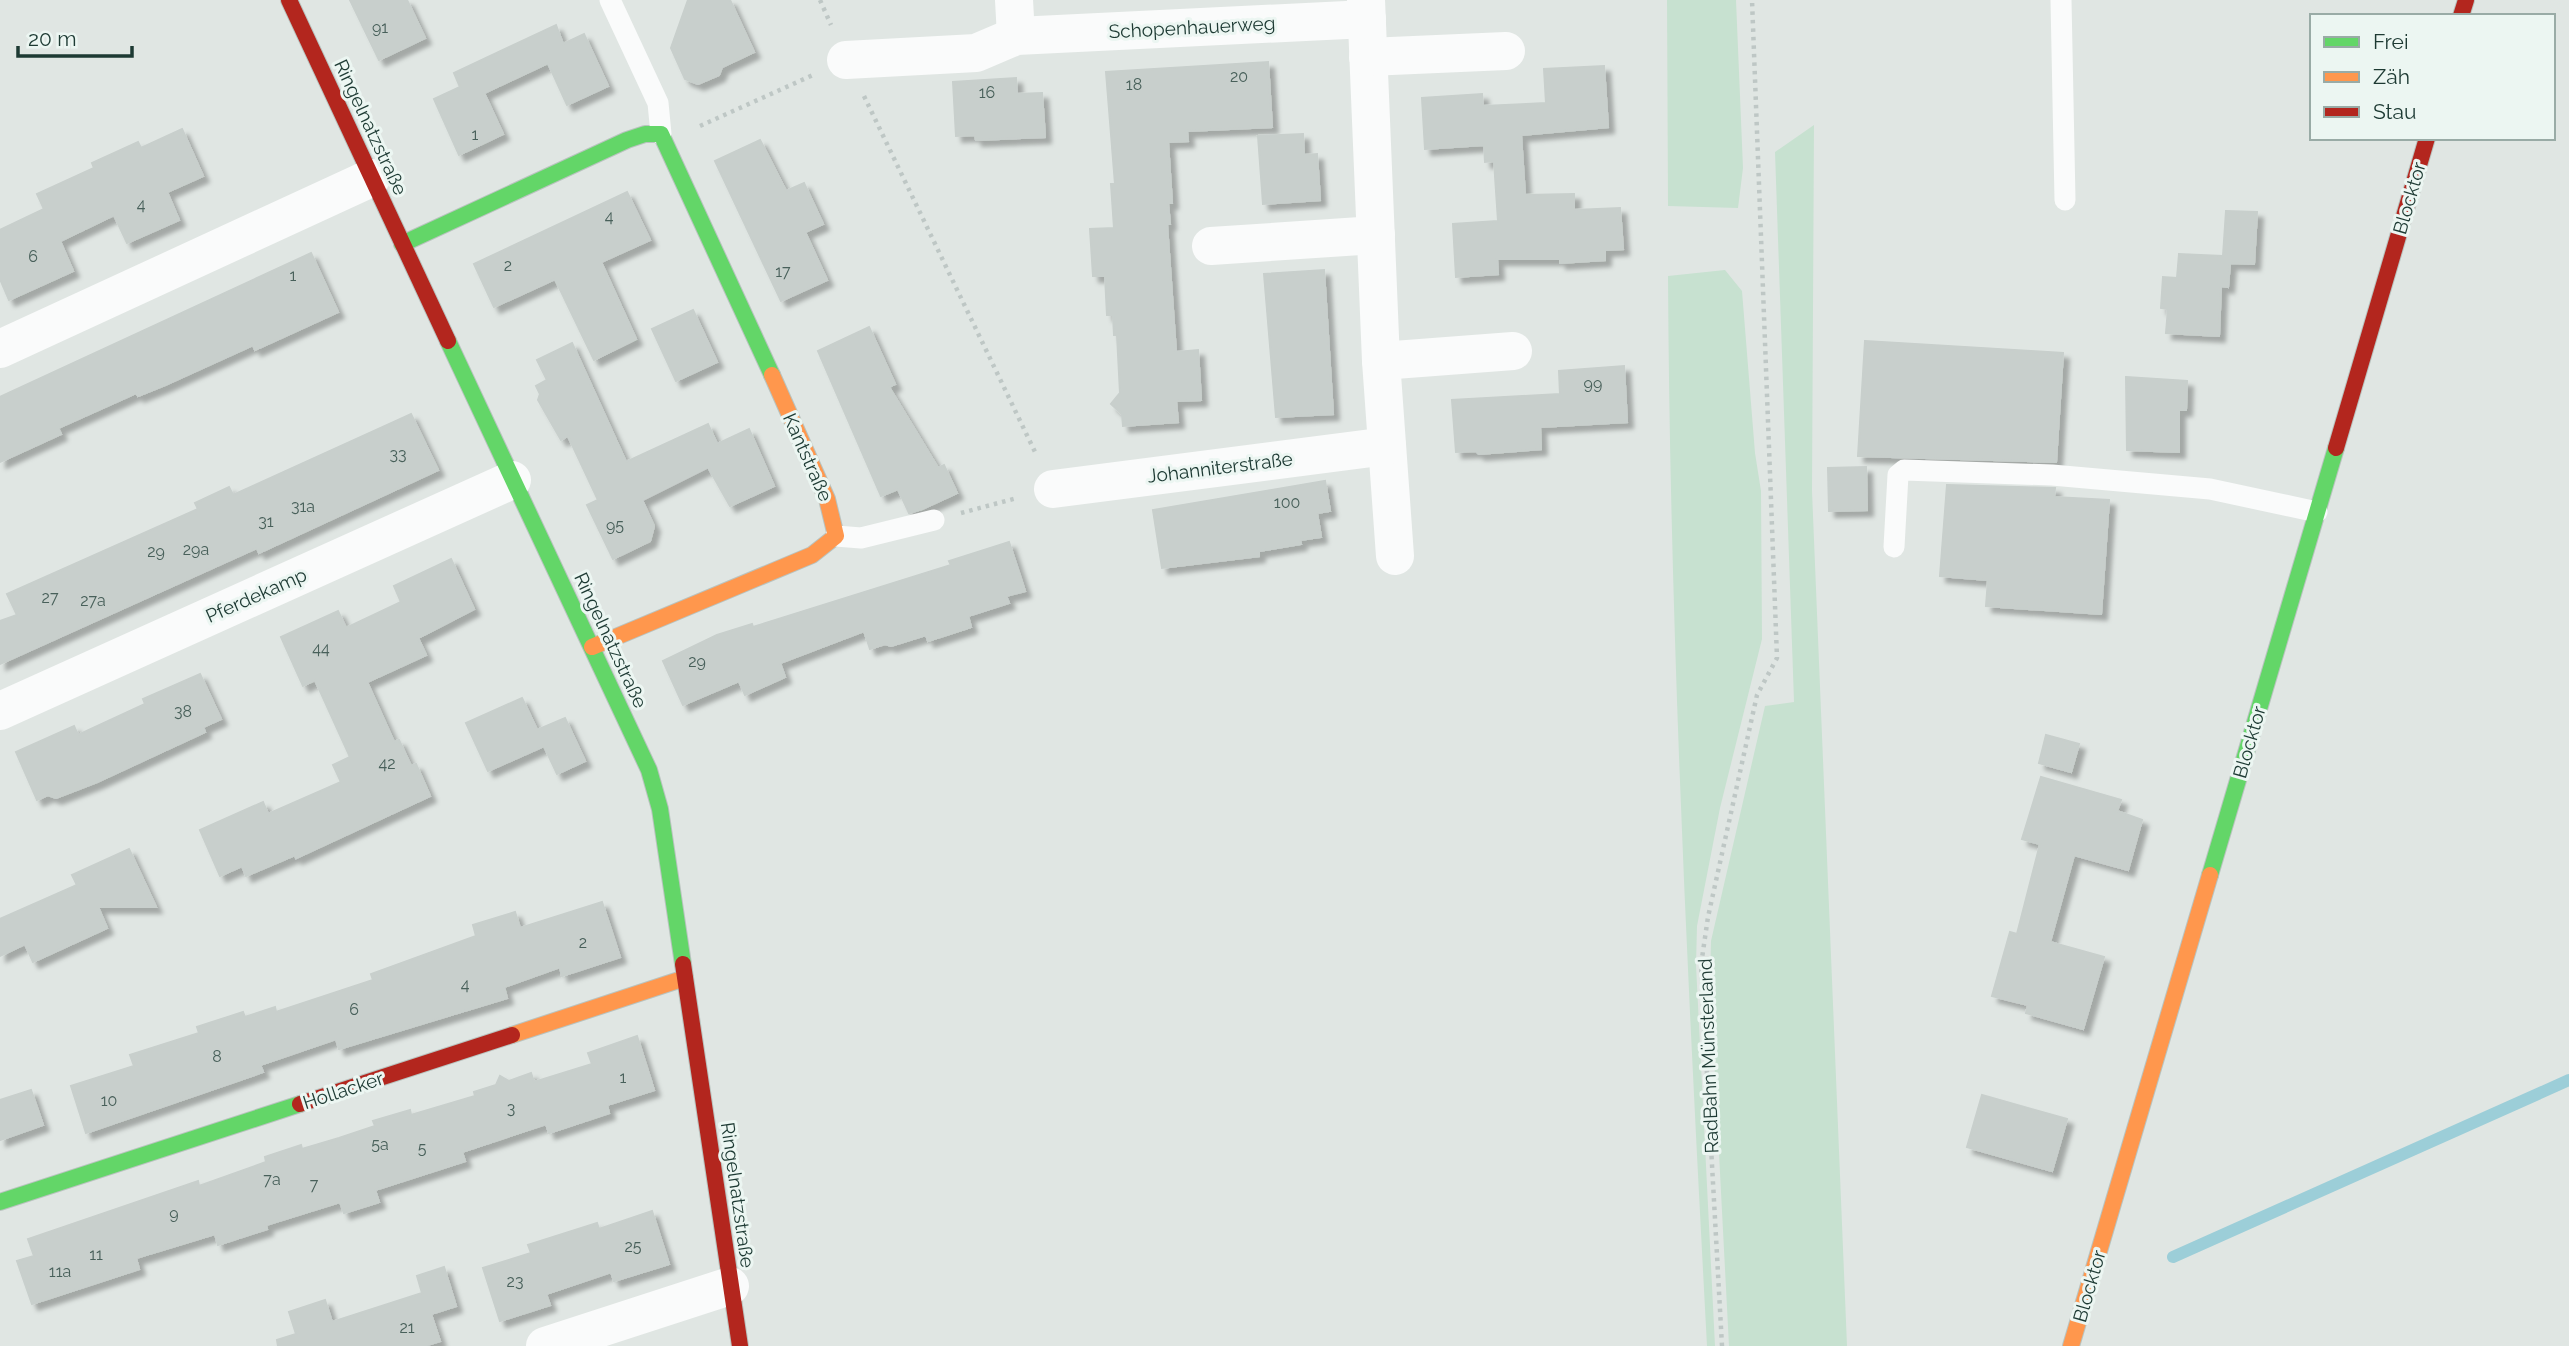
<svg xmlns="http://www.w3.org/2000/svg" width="2569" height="1346" viewBox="0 0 2569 1346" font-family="Raleway,sans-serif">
  <defs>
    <filter id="shadow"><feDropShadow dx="6" dy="6" stdDeviation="2" flood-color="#0004"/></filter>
  </defs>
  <rect width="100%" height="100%" fill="#e0e6e3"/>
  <g fill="#c7e1d0">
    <polygon points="1667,0 1736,0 1743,168 1738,208 1668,206"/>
    <polygon points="1814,125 1812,491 1847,1346 1729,1346 1710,980 1711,941 1765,706 1794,702 1775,152"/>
    <path d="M1725,270L1742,291L1755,453L1761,491L1762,639L1720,808L1697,926L1696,965L1715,1346H1707C1688,990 1670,633 1668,276Z"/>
  </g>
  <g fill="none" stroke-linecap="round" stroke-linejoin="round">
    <polyline stroke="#9cced8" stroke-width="12" points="2173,1257 2569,1080"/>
  </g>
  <g fill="#c8cfcc" stroke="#c8cfcc" stroke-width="2" filter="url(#shadow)">
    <polygon points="350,0 407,0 425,38 379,60"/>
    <polygon points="688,0 730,0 754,52 722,67 719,75 698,84 685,79 671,48"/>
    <polygon points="556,25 563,44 584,34 608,86 567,105 548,63 484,93 503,134 459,155 434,99 460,87 454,73"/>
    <polygon points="1268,62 1272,127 1187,131 1188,141 1168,142 1172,203 1168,203 1170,224 1167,224 1176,352 1198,350 1201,400 1176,401 1178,422 1123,426 1122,414 1111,404 1120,393 1117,335 1114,335 1113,315 1107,315 1105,276 1093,276 1090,229 1114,228 1111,184 1115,184 1106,72"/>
    <polygon points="1604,66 1608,127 1521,135 1525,195 1574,194 1574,210 1620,208 1623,249 1605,250 1605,260 1560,263 1560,259 1497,259 1498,274 1456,277 1453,224 1498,221 1494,161 1485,162 1484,145 1425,149 1422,98 1482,94 1483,106 1546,103 1544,69"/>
    <polygon points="1016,78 1017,94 1042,93 1045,137 976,140 975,135 956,136 953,82"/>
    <polygon points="182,129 203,176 167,192 179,220 127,243 114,215 60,241 73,271 9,300 0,279 0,230 44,209 37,194 94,168 92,163 138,142 141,148"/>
    <polygon points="1303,134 1304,155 1317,154 1320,200 1263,204 1258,136"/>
    <polygon points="760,140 786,191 804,183 823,224 805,232 827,280 781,301 715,161"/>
    <polygon points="627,192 650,240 601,262 636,339 594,360 555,279 494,307 474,264"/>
    <polygon points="2226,211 2257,212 2254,264 2230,263 2228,287 2221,286 2219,336 2166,333 2168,309 2161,308 2163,277 2177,278 2179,254 2223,256"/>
    <polygon points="311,253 338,312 255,350 253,345 165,385 138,396 136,393 58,428 61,434 0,462 0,397"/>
    <polygon points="1324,270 1333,414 1276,417 1264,274"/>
    <polygon points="693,310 717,362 676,381 652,329"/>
    <polygon points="869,327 895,384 889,387 938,468 944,465 957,493 922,509 909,513 898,489 881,496 818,351"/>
    <polygon points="1865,341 2063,353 2056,462 1858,456"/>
    <polygon points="572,343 626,462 708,424 717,444 749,429 774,486 730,506 708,467 642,500 654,526 650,541 613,559 587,505 598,500 568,436 561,440 538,400 540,394 536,386 547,380 537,360"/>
    <polygon points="1624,366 1627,422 1540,427 1541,449 1479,454 1476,451 1456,452 1452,400 1560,394 1559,371"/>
    <polygon points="2126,377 2187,381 2186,410 2179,410 2179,452 2127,450"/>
    <polygon points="411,414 438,470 259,553 257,548 0,664 0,621 17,615 7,594 198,509 195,503 229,487 233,495"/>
    <polygon points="1866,467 1867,510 1829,511 1828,468"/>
    <polygon points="1325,481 1330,511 1317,513 1321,537 1300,540 1301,544 1259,551 1259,556 1162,568 1153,510"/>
    <polygon points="1947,485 2055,488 2054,497 2109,500 2101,614 1986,606 1988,580 1940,576"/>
    <polygon points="1009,542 1025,591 1006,596 1009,603 968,616 971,627 928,641 926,635 891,646 885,644 870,649 864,631 780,663 785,677 745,695 739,681 683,705 663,661 717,635 752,624 753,627 951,565 949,561"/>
    <polygon points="451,559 474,609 418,638 426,655 367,682 394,742 399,740 411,766 416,764 430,796 296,858 295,855 246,876 242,866 220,876 200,830 263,802 268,814 341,782 333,765 350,757 315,680 303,686 281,637 338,611 346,628 401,602 394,586"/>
    <polygon points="200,674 221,719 203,727 205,732 97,782 56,798 48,795 37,800 16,752 74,726 78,735 145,704 143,699"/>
    <polygon points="522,698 537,730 565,718 585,761 557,774 544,746 488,771 466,723"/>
    <polygon points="2046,735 2079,744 2071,772 2039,763"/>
    <polygon points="2041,777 2121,800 2117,811 2142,820 2128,870 2074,855 2050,942 2104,957 2083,1029 2026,1013 2028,1005 1992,996 2010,932 2017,934 2040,844 2022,839"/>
    <polygon points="129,849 156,907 98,907 107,928 33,962 25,944 0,956 0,919 77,885 72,875"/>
    <polygon points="602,902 620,957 562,976 560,967 504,987 507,998 339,1049 336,1039 260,1065 263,1072 86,1133 71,1086 134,1066 130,1055 199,1033 197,1027 243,1012 245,1017 275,1007 276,1012 373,980 371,974 476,936 473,925 515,912 520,928"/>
    <polygon points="637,1036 654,1090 607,1105 609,1113 549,1133 546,1124 462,1152 465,1161 375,1190 379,1202 344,1213 340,1202 266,1225 267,1229 218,1245 215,1234 136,1258 139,1269 32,1304 17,1261 34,1256 28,1239 198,1181 199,1186 266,1162 265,1157 301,1145 302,1149 339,1138 375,1126 373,1121 410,1110 411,1115 475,1096 474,1092 496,1085 500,1076 509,1081 531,1073 534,1082 592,1064 588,1053"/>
    <polygon points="31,1090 43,1125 0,1140 0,1100"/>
    <polygon points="1982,1095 2067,1119 2052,1171 1967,1147"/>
    <polygon points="652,1211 669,1264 614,1281 611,1272 546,1294 550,1305 500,1321 483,1268 531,1253 528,1245 597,1223 599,1229"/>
    <polygon points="444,1267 456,1306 431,1314 440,1341 424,1346 278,1346 277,1340 296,1334 289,1312 325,1300 332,1322 422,1293 417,1276"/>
  </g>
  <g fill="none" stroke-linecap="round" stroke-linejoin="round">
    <defs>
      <g id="fast">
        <polyline points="402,244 627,140 645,134 661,134 772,375"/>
        <polyline points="448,341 649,770 660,809 683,964"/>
        <polyline points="2210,875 2336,448"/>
        <polyline points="0,1202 300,1104"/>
      </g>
      <g id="slow">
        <polyline points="592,647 812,555 836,536 827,499 772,375"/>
        <polyline points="512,1035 685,978"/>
        <polyline points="2071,1346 2210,875"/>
      </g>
      <g id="jam">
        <polyline points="289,0 448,341"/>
        <polyline points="2461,16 2466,0"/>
        <polyline points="2336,448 2427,138"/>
        <polyline points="683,964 740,1346"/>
        <polyline points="300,1104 512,1035"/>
      </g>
    </defs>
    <use href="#fast" stroke="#b9c3bf" stroke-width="18"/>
    <use href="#slow" stroke="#b9c3bf" stroke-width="18"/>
    <use href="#jam" stroke="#b9c3bf" stroke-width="18"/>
    <g stroke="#bec7c5" stroke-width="4.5" stroke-dasharray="3.5 5" stroke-linecap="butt">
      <polyline points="820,0 831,25"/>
      <polyline points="864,96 1036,454"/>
      <polyline points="700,126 813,75"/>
      <polyline points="961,513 1017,498"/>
      <polyline points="1722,1346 1701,965 1708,917 1757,695 1777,658 1752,0"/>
    </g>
    <g stroke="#fafbfb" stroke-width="21">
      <polyline points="610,0 658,103 661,134"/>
      <polyline points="2061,0 2065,200"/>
      <polyline points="836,536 861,538 934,520"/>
      <polyline points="1894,547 1898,475 1904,470 2052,475 2210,489 2317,512"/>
    </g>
    <g stroke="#fafbfb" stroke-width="38">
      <polyline points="1014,0 1016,36"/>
      <polyline points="1366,0 1381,361 1395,556"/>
      <polyline points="1368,57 1506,51"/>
      <polyline points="846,60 976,53 1016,36 1367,19"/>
      <polyline points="1211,246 1376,235"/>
      <polyline points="0,349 371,178"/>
      <polyline points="1381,361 1513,351"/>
      <polyline points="1053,489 1387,446"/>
      <polyline points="0,711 512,480"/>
      <polyline points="545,1346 730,1286"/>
    </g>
    <use href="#fast" stroke="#63d668" stroke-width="16"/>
    <use href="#slow" stroke="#ff974d" stroke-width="16"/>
    <use href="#jam" stroke="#b3261e" stroke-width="16"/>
  </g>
  <g text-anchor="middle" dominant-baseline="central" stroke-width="6" stroke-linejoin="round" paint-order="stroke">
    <g font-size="16" fill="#48605a">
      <text x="380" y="27">91</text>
      <text x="1239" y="76">20</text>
      <text x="1134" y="84">18</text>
      <text x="987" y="92">16</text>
      <text x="475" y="134">1</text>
      <text x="141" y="204">4</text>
      <text x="609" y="216">4</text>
      <text x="33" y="256">6</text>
      <text x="508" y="265">2</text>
      <text x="783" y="271">17</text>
      <text x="293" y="275">1</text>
      <text x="1593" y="383">99</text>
      <text x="398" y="454">33</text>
      <text x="1287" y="502">100</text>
      <text x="303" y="506">31a</text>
      <text x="266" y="521">31</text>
      <text x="615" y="525">95</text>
      <text x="196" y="549">29a</text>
      <text x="156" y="551">29</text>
      <text x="50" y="597">27</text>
      <text x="93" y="600">27a</text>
      <text x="321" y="648">44</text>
      <text x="697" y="661">29</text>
      <text x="183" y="711">38</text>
      <text x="387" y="763">42</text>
      <text x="583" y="942">2</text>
      <text x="465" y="984">4</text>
      <text x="354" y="1009">6</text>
      <text x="217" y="1056">8</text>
      <text x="623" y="1077">1</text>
      <text x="109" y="1100">10</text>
      <text x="511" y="1108">3</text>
      <text x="380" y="1144">5a</text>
      <text x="422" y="1148">5</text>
      <text x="272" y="1179">7a</text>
      <text x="314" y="1184">7</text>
      <text x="174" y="1213">9</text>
      <text x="633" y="1246">25</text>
      <text x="96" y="1254">11</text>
      <text x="60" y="1271">11a</text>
      <text x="515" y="1281">23</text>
      <text x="407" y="1327">21</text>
    </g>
    <g font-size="19" fill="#1d3a33" stroke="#ecf6f2">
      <text transform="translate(1192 27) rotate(-3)">Schopenhauerweg</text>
      <text transform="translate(371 127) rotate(65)">Ringelnatzstraße</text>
      <text transform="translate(2409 198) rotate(-74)">Blocktor</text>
      <text transform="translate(808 457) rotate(66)">Kantstraße</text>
      <text transform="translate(1220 467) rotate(-7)">Johanniterstraße</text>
      <text transform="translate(256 595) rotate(-24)">Pferdekamp</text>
      <text transform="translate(611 640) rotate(65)">Ringelnatzstraße</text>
      <text transform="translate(2249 742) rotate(-74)">Blocktor</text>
      <text transform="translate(1708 1056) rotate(-92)">RadBahn Münsterland</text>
      <text transform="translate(343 1090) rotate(-18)">Hollacker</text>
      <text transform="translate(738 1195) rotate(82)">Ringelnatzstraße</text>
      <text transform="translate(2089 1286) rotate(-74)">Blocktor</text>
    </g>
  </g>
  <rect x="2310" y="14" width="245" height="126" fill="#ecf6f2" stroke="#99aba6" stroke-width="2"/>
  <rect x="2324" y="37" width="35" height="10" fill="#63d668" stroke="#99aba6" stroke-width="2"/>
  <text x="2373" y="49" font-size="21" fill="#1d3a33">Frei</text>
  <rect x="2324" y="72" width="35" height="10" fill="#ff974d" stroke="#99aba6" stroke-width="2"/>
  <text x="2373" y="84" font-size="21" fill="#1d3a33">Zäh</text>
  <rect x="2324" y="107" width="35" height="10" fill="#b3261e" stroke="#99aba6" stroke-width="2"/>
  <text x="2373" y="119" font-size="21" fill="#1d3a33">Stau</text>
  <path d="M18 46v10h114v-10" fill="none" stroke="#1d3a33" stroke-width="3.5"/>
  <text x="28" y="46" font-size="21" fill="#1d3a33" stroke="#ecf6f2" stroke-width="5" paint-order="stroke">20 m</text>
</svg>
